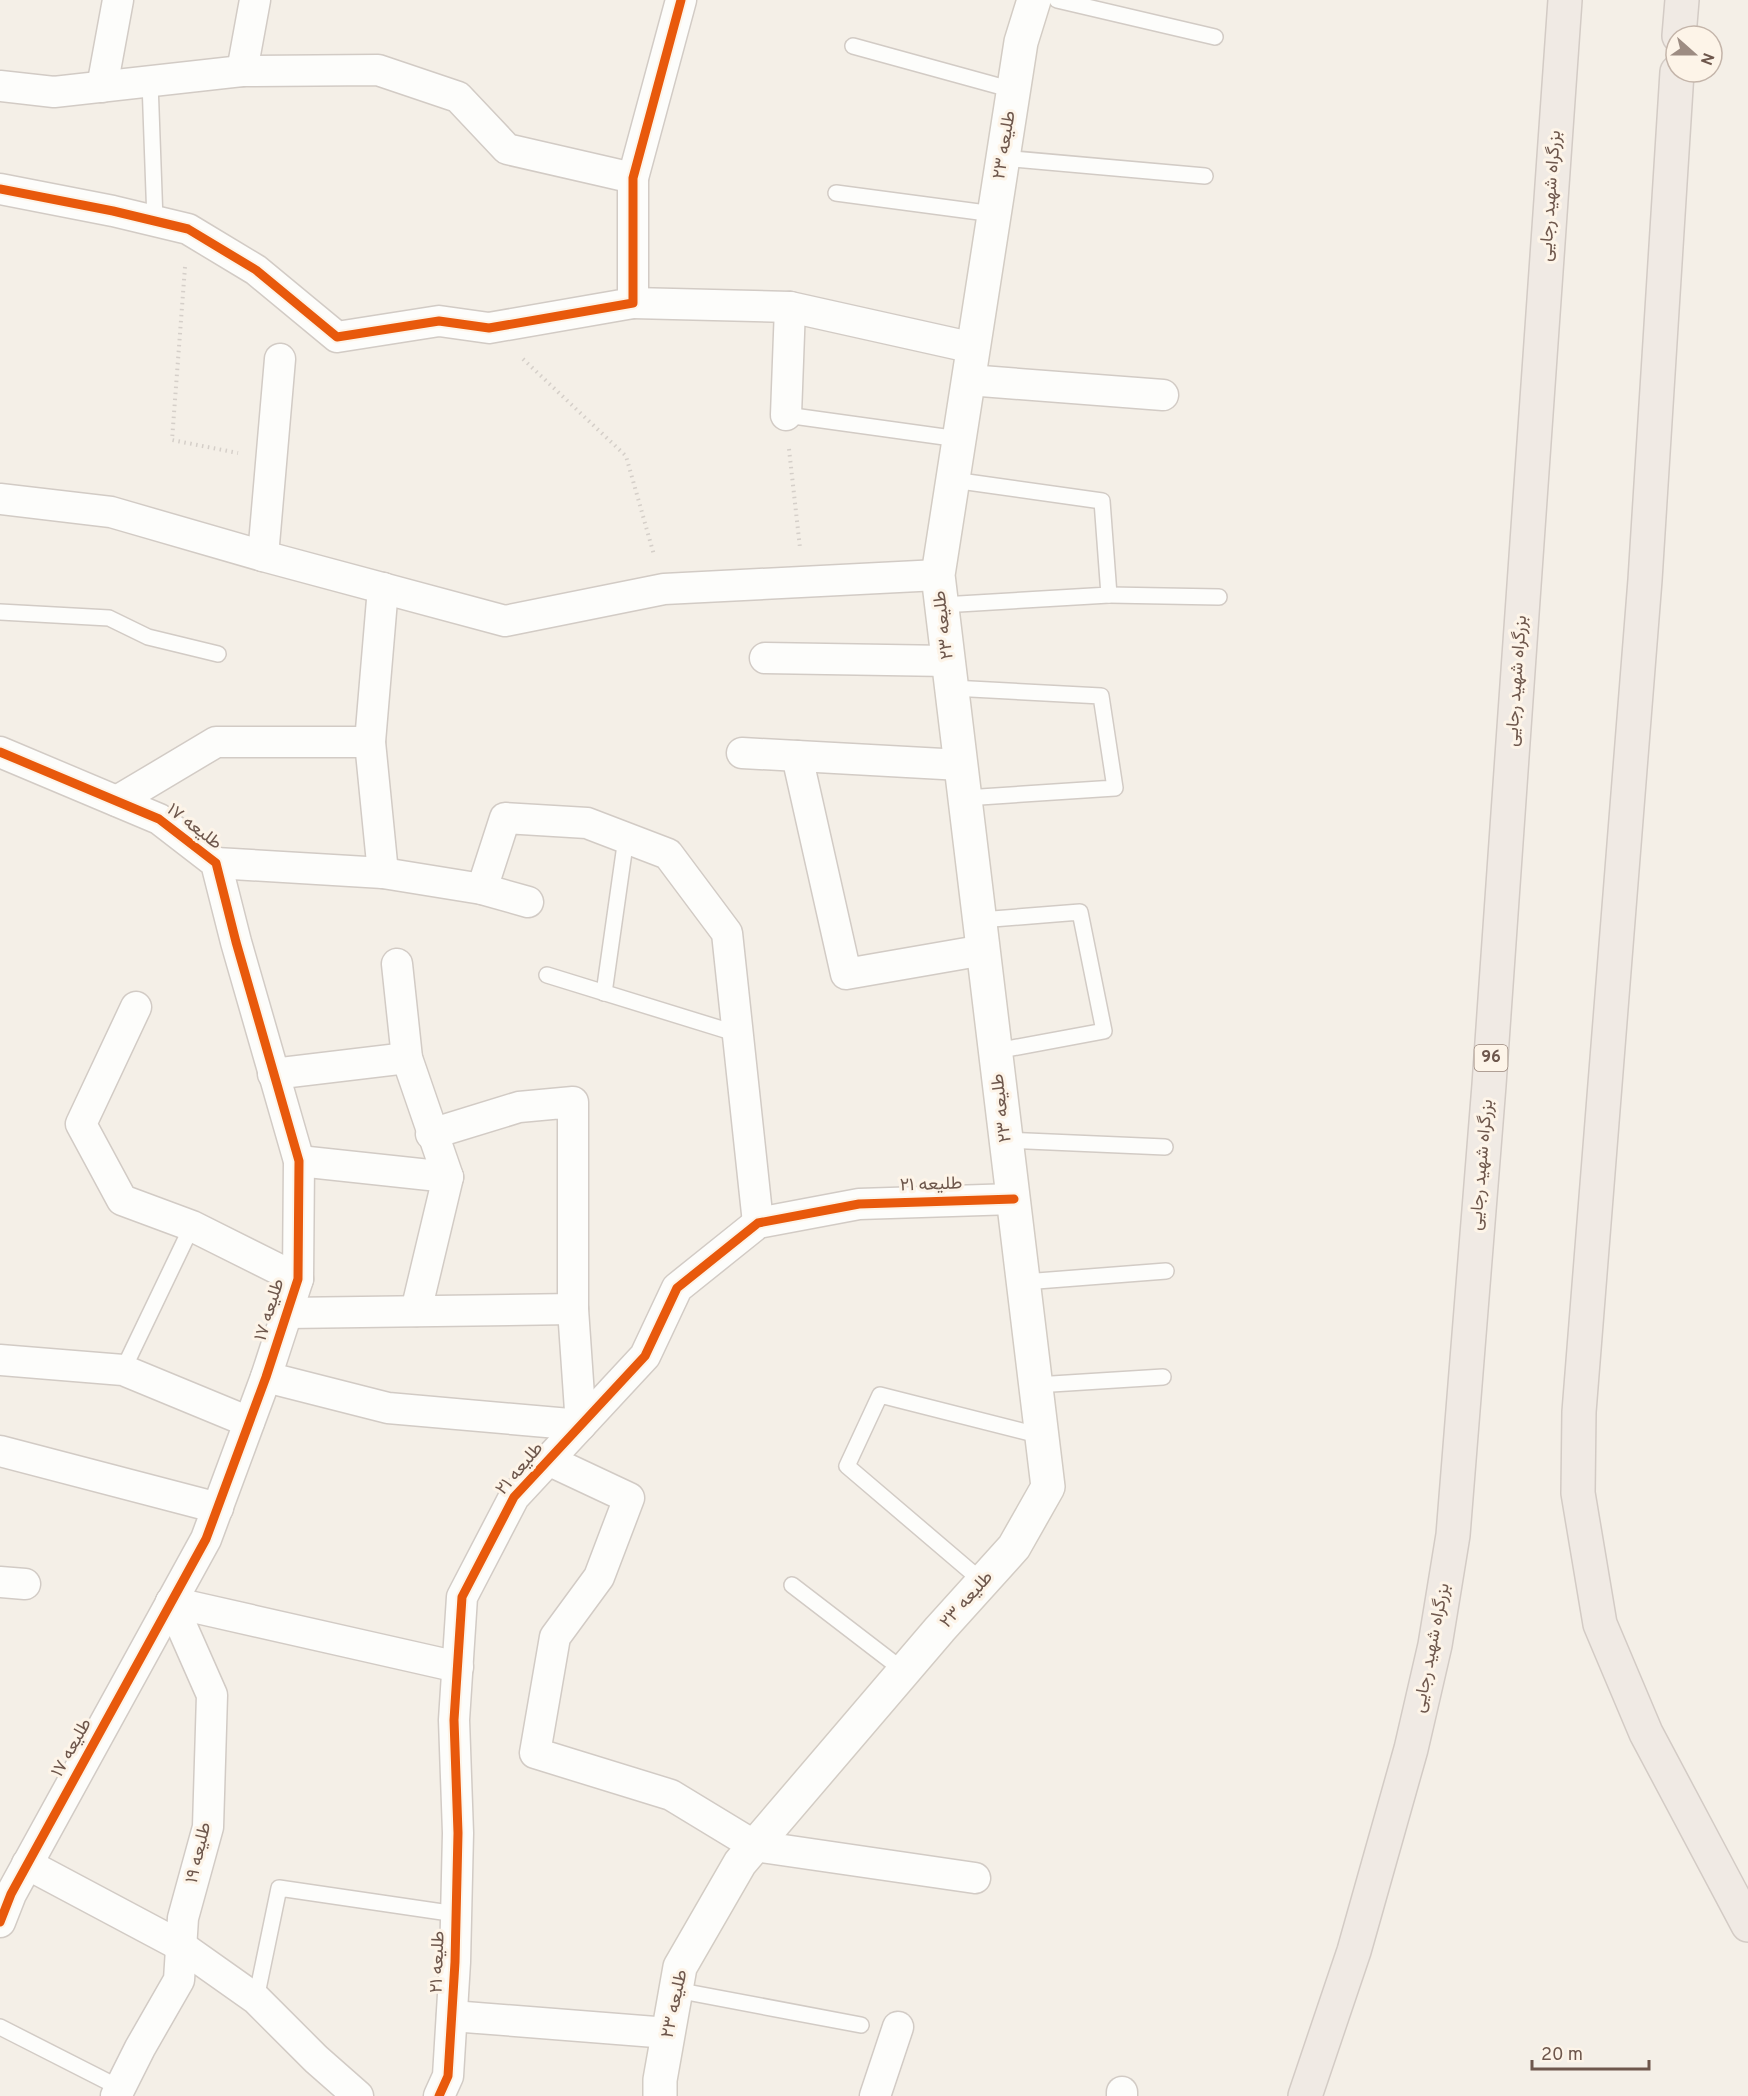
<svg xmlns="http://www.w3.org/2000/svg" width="1748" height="2096" viewBox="0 0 1748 2096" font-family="Overpass,Vazirmatn,sans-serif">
  <rect width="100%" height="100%" fill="#f4efe7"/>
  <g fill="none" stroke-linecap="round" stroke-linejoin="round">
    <defs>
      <g id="service">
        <polyline points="1057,0 1215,37"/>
        <polyline points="853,46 1013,90"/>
        <polyline points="150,82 155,221"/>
        <polyline points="1003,158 1205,176"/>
        <polyline points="836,193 994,214"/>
        <polyline points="786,415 959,439"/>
        <polyline points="1109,595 1219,597"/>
        <polyline points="942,605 1109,595 1102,501 953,480"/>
        <polyline points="0,612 109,618 148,637 218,654"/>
        <polyline points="952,688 1101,696 1115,788 965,798"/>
        <polyline points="980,920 1080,912 1104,1031 996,1051"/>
        <polyline points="547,975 738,1034"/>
        <polyline points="604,993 626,838"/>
        <polyline points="1006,1140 1165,1147"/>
        <polyline points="1024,1282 1166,1271"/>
        <polyline points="123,1370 192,1226"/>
        <polyline points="1036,1385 1163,1377"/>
        <polyline points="983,1582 847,1466 880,1395 1042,1436"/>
        <polyline points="792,1585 904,1671"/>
        <polyline points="676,1990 861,2025"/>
        <polyline points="256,1999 279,1888 456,1914"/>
        <polyline points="0,2027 120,2088"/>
      </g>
      <g id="minor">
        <polyline points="242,71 255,0"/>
        <polyline points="0,86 54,92 242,71 378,70 458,97 507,149 633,178"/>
        <polyline points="102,87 118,0"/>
        <polyline points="0,189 113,211 188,229 256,270 337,337 439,321 489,328 633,303 633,178 681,0"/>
        <polyline points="633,303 790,307 974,348"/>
        <polyline points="968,380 1163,395"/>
        <polyline points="786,415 790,307"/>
        <polyline points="0,499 111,512 263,556 505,621 664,589 938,575"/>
        <polyline points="263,556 280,359"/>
        <polyline points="383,588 370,742 383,873"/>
        <polyline points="765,658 948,661"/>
        <polyline points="0,752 159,819 216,863 236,942 299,1161 298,1279 266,1377 206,1539 11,1894 0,1922"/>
        <polyline points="742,753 961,765"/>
        <polyline points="797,756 846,974 984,950"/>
        <polyline points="117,801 216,742 370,742"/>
        <polyline points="216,863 383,873 482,889 528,902"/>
        <polyline points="482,889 505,818 587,823 668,854 727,933 758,1223"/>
        <polyline points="397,964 407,1058 448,1177 416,1311"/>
        <polyline points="136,1007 81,1124 122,1200 192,1226 298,1279"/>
        <polyline points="273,1074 407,1058"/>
        <polyline points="299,1161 448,1177"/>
        <polyline points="287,1313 573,1309"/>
        <polyline points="0,1360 123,1370 249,1422"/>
        <polyline points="266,1377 388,1408 581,1425 573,1309 573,1102 519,1107 431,1134"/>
        <polyline points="0,1451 218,1508"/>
        <polyline points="548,1460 629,1498 599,1577 555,1637 535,1753 671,1795 755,1846 975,1878"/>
        <polyline points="0,1582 25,1584"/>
        <polyline points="171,1602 458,1667"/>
        <polyline points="27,1864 181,1946 256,1999 316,2059 358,2096"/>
        <polyline points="452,2016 668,2033"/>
        <polyline points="116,2096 140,2048 179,1980 183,1918 208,1827 212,1695 171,1602"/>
        <polyline points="439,2096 448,2076 455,1962 458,1833 454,1720 462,1597 514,1497 645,1356 677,1288 758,1223 859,1204 1014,1199"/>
        <polyline points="875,2096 898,2027"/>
        <polyline points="1122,2096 1122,2092"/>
      </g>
      <polyline id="secondary" points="660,2096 660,2080 680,1967 740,1863 940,1629 1014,1547 1048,1487 938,575 1021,42 1034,0"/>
      <g id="trunk">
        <polyline points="1679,36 1682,0"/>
        <polyline points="1677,72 1645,580 1579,1412 1578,1493 1600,1624 1646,1733 1748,1925"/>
        <polyline points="1305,2096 1354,1951 1411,1749 1435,1645 1453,1535 1489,1085 1565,0"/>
      </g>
    </defs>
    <use href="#service" stroke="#d2cbc5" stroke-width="18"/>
    <use href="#minor" stroke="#d2cbc5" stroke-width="33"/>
    <use href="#secondary" stroke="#d3ccc4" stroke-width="36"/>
    <use href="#trunk" stroke="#d3cbc5" stroke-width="36"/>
    <g stroke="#d5cfc9" stroke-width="4" stroke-dasharray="1.5 4.5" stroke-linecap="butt">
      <polyline points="185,267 172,440 238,453"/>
      <polyline points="523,359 626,456 654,555"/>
      <polyline points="789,449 800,548"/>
    </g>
    <use href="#service" stroke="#fdfdfb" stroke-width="15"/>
    <use href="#minor" stroke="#fdfdfb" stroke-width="30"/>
    <use href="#secondary" stroke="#fdfdfb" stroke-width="33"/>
    <use href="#trunk" stroke="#f0eae4" stroke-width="33"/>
    <defs>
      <g id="cycleway">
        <polyline points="0,189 113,211 188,229 256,270 337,337 439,321 489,328 633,303 633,178 681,0"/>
        <polyline points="0,752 159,819 216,863 236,942 299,1161 298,1279 266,1377 206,1539 11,1894 0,1922"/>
        <polyline points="439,2096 448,2076 455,1962 458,1833 454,1720 462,1597 514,1497 645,1356 677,1288 758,1223 859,1204 1014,1199"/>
      </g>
    </defs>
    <use href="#cycleway" stroke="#fdf4e8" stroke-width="13"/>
    <use href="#cycleway" stroke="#e8590c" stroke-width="9"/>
  </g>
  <g text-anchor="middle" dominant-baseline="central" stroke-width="6" stroke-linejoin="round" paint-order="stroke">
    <rect fill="#fdf4e8" stroke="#99867b" stroke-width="1.5" x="1474.5" y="1045" width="33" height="26" rx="4.5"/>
    <g font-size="16" font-weight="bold" fill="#6e574c">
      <text x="1491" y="1058">96</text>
    </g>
    <g font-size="18" fill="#6e574c" stroke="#fdf4e8">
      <text transform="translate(1005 145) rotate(-81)">طلیعه ۲۳</text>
      <text transform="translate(1551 196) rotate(-86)">بزرگراه شهید رجایی</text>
      <text transform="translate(944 625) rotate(-97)">طلیعه ۲۳</text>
      <text transform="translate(1517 681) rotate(-86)">بزرگراه شهید رجایی</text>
      <text transform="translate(194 827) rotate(37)">طلیعه ۱۷</text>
      <text transform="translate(1002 1108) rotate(-97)">طلیعه ۲۳</text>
      <text transform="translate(1482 1165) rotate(-85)">بزرگراه شهید رجایی</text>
      <text transform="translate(931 1185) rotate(-2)">طلیعه ۲۱</text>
      <text transform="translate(270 1310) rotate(-73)">طلیعه ۱۷</text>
      <text transform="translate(520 1469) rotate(-50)">طلیعه ۲۱</text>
      <text transform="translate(967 1600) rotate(-48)">طلیعه ۲۳</text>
      <text transform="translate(1432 1648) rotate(-79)">بزرگراه شهید رجایی</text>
      <text transform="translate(72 1748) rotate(-61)">طلیعه ۱۷</text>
      <text transform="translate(199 1853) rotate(-77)">طلیعه ۱۹</text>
      <text transform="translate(438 1962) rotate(-88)">طلیعه ۲۱</text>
      <text transform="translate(675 2004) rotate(-78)">طلیعه ۲۳</text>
    </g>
  </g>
  <g transform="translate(1694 54) rotate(111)"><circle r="28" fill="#fdf4e8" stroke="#c4b5aa" stroke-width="1.5"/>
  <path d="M0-4.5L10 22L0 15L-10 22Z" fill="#9d8c82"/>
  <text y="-9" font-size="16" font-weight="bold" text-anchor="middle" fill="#6e574c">N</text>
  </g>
  <path d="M1532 2060v9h117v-9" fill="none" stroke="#6e574c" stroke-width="3"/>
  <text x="1541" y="2060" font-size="18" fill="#6e574c" stroke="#fdf4e8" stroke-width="4.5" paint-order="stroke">20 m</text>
</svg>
